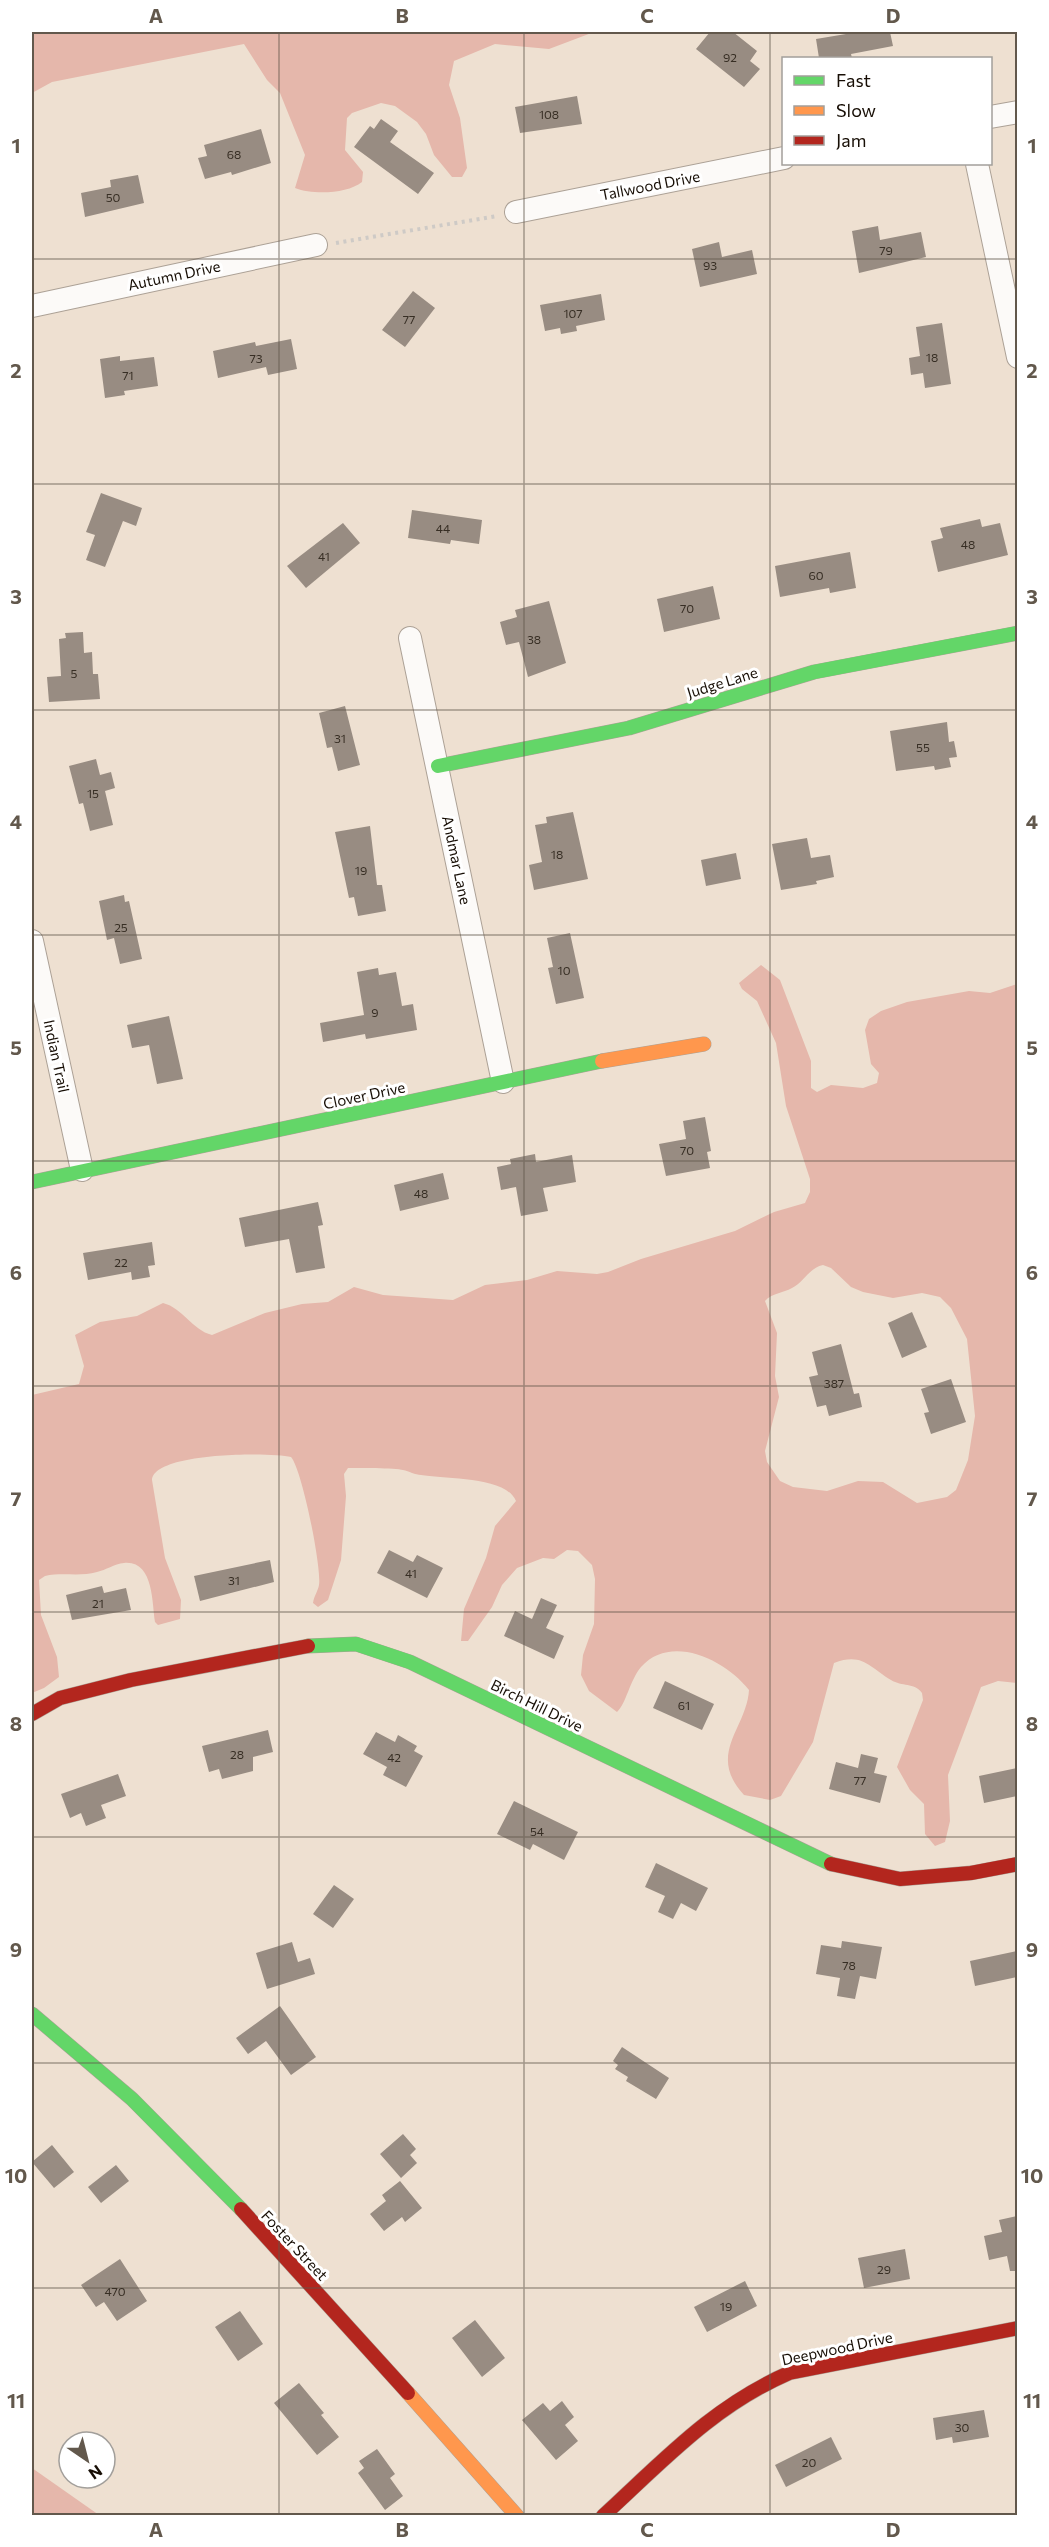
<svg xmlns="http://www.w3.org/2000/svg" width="1049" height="2547" viewBox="0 0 1049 2547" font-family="Commissioner,sans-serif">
  <rect width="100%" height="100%" fill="#eee0d1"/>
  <g fill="#e5b7ab" fill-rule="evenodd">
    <path d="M32,32H594L549,49L495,44L454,61L449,85L460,118L466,161L467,168L462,177H452L434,155L426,134L417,122L395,106L381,103L352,113L347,118L345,150L363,172L362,182C347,194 313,195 295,188L305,155L280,93L267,80L244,44L52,82L32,93Z"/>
    <path d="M761,965L780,980L811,1061V1088L817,1092L831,1085L863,1088L877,1083L879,1073L871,1064L865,1030L869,1019L881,1011L907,1002L969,991L990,993L1017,984V1683L998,1681L981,1687L948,1775L950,1821L945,1842L935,1846L925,1834L924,1804L910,1790L897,1767L923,1700L922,1693C914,1682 902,1687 891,1680C870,1668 863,1652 834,1663L813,1742L781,1796L770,1800L744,1795C706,1754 747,1728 749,1690C726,1660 671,1633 641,1667C630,1680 626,1704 617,1712L589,1691L581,1675L583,1655L594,1624L595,1579L592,1565L578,1551L567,1550L554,1559L543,1558L517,1568L502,1585L492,1607L468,1641H461L464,1609L486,1558L495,1526L516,1501C506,1476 443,1479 421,1475C415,1475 409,1471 403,1470C396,1468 356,1468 348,1468L344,1474L346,1496L341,1560L328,1600L318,1607L313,1603C314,1596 318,1591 319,1585C322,1569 302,1469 291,1457C269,1452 154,1452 152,1480L165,1558L181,1600L180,1619L158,1625L155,1622C152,1604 154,1560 124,1563C114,1564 106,1570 97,1572C80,1577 62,1572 45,1576L39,1580L41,1615L57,1657L59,1677L44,1688L32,1693V1395L79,1384L84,1366L75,1335L100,1322L137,1316L163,1303C183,1308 192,1330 212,1335L265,1313L302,1304L328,1302L354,1287L383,1295L453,1300L485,1285L527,1280L557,1271L597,1274L608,1272L641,1259L735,1231L774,1212L805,1203L810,1192V1179L786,1106L776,1043L757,1001L742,989L739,983ZM823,1265L831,1268L851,1287L863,1292L893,1298L922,1293L940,1297L951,1308L967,1339L975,1416L968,1460L956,1490L947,1497L917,1503L883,1482L858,1481L827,1491L793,1487L780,1481L767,1462L765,1451L779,1397L775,1376L777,1333L765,1301C772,1293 783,1293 792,1288C804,1282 809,1268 823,1265Z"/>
    <polygon points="32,2468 99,2515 32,2515"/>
  </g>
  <g fill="#988c82">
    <polygon points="710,32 733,32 757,51 750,61 760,69 744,87 696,49"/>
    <polygon points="858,32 890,32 893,46 851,54 852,58 819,58 816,39"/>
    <polygon points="577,96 582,124 520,133 515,107"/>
    <polygon points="381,119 398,131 390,142 434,173 418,194 354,147 370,126 374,129"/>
    <polygon points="261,129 271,163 232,175 231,172 205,179 198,158 207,156 204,145"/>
    <polygon points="138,175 144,203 85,217 81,193 111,187 110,180"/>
    <polygon points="878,226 880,240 921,232 926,257 859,273 852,231"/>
    <polygon points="719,242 722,257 752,250 757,274 700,287 692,249"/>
    <polygon points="413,291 435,308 405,347 382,330"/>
    <polygon points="601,294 605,320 576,326 577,331 561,334 560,328 545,331 540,305"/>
    <polygon points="942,323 951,384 925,388 923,373 911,375 909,358 920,356 916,327"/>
    <polygon points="291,339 297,369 268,375 266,367 218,378 213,351 255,342 256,346"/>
    <polygon points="120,356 120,361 154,357 158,386 124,391 125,395 105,398 100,359"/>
    <polygon points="101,493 142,508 136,526 123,521 105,567 86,560 95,535 86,532"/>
    <polygon points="412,510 482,520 479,544 451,540 450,544 408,538"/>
    <polygon points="980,519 982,527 1000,523 1008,555 938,572 931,541 943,538 940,528"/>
    <polygon points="343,523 360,543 306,588 287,566"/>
    <polygon points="850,552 856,588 830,593 829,588 780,597 775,566"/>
    <polygon points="713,586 720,619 664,632 657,599"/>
    <polygon points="549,601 566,663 528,677 519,642 506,645 500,622 517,617 515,610"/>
    <polygon points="83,632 84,653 92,652 93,674 98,674 100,699 49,702 47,677 61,676 59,639 66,638 65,633"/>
    <polygon points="345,706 360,765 338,771 332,747 327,748 319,713"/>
    <polygon points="947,722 949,742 954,741 957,757 949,758 951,767 935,770 934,766 896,771 890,731"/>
    <polygon points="96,759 100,775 111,772 115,788 105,791 113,825 90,831 83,803 79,804 69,766"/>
    <polygon points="573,812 588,879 534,890 529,865 542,862 535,825 547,823 546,817"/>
    <polygon points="370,826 377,885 382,885 386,911 358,916 354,897 349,898 335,832"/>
    <polygon points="807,838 811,858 830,855 834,877 816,881 817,884 781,890 772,844"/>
    <polygon points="736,853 741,879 706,886 701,860"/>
    <polygon points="124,895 125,902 129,901 142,959 120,964 114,938 107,940 99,901"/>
    <polygon points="570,933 584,998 556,1004 548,968 553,967 547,938"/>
    <polygon points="378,968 379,975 396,972 402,1006 413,1004 417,1030 366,1039 365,1034 323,1042 320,1023 364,1015 357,972"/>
    <polygon points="169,1016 183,1079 157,1084 149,1045 132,1048 127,1025"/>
    <polygon points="705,1117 711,1151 707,1152 710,1168 666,1176 659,1144 686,1139 683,1121"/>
    <polygon points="535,1154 536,1162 572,1155 576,1182 543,1188 548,1211 521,1216 516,1187 501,1190 497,1167 511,1164 510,1159"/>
    <polygon points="443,1173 449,1199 400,1211 394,1185"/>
    <polygon points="318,1202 323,1225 318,1226 325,1268 296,1273 289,1239 245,1247 239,1218"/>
    <polygon points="152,1242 155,1265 148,1266 150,1277 132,1280 131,1272 88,1280 83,1253"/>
    <polygon points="912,1312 927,1347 902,1358 888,1323"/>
    <polygon points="841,1344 854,1394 859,1393 862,1407 829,1416 826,1405 817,1407 809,1377 818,1375 812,1352"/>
    <polygon points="951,1379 966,1422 931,1434 924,1413 929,1412 921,1389"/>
    <polygon points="389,1550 413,1562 417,1555 443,1568 427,1598 377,1573"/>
    <polygon points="270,1560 274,1582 200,1601 194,1576"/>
    <polygon points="102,1586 104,1593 126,1588 131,1610 72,1620 66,1595"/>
    <polygon points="541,1598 557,1605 546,1628 564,1636 554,1659 504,1636 515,1611 532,1619"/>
    <polygon points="665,1681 714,1704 702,1730 653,1708"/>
    <polygon points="268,1730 273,1752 253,1757 253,1771 222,1779 219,1769 209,1772 202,1746"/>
    <polygon points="376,1732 395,1742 398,1735 417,1746 414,1751 423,1756 406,1787 383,1775 387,1767 363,1754"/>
    <polygon points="861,1754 878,1758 874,1773 887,1776 880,1803 829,1789 836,1762 858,1768"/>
    <polygon points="1017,1768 1017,1796 984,1803 979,1776"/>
    <polygon points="118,1774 126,1796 101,1805 106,1818 86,1826 81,1813 70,1818 61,1794"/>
    <polygon points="514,1801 578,1832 564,1860 533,1844 530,1850 497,1834"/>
    <polygon points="656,1863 708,1888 696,1911 681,1903 673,1919 658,1912 665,1896 645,1887"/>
    <polygon points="334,1885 354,1899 333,1928 313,1914"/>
    <polygon points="842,1941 882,1947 876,1979 860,1976 855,1999 837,1996 840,1978 816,1974 821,1945 841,1948"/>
    <polygon points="292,1942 298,1962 310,1958 315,1974 267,1989 256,1953"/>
    <polygon points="1017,1951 1017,1977 975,1986 970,1961"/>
    <polygon points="280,2006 316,2057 291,2075 266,2041 248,2054 236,2038"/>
    <polygon points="622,2047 669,2078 656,2099 626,2081 628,2077 615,2069 618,2065 613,2061"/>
    <polygon points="403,2134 416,2149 410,2155 417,2163 401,2178 380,2154"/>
    <polygon points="52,2145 74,2172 54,2188 32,2162"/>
    <polygon points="116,2165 129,2181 101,2203 88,2187"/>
    <polygon points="400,2181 422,2208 405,2222 402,2217 384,2231 370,2214 386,2201 382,2195"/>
    <polygon points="1017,2216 1017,2271 1010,2271 1007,2256 989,2260 984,2236 1002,2232 999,2220"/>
    <polygon points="905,2249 910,2279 864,2288 858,2258"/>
    <polygon points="120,2259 147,2301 117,2321 104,2302 96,2307 81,2285"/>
    <polygon points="745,2281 757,2306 707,2332 694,2307"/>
    <polygon points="240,2311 263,2344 238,2361 215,2327"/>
    <polygon points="475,2320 505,2358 482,2377 452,2338"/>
    <polygon points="299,2383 324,2413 321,2415 339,2437 317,2455 274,2403"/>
    <polygon points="562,2401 574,2417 565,2425 578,2441 556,2460 522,2420 543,2403 550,2411"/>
    <polygon points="984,2410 989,2437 953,2443 952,2437 936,2440 933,2418"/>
    <polygon points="831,2437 842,2459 786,2487 775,2465"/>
    <polygon points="377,2449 395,2474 390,2478 403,2496 385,2510 358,2473 364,2468 359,2461"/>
  </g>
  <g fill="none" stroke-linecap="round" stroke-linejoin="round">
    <defs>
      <g id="street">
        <polyline points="990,117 1018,112"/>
        <polyline points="977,164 1018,357"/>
        <polyline points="516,212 784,158"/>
        <polyline points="32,306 316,245"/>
        <polyline points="410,638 503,1082"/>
        <polyline points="32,941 82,1170"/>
      </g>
      <g id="fast">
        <polyline points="438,766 629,728 814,672 1018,633"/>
        <polyline points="32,1182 602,1061"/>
        <polyline points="308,1646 356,1644 410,1662 831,1864"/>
        <polyline points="32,2014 132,2099 241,2209"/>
      </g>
      <g id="slow">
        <polyline points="602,1061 704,1044"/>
        <polyline points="408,2393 517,2516"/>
      </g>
      <g id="jam">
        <polyline points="32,1714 60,1698 131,1680 308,1646"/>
        <polyline points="831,1864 900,1879 971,1873 1018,1864"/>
        <polyline points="241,2209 408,2393"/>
        <path d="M603,2516C663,2461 713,2406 789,2373L1018,2328"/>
      </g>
    </defs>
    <use href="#street" stroke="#aca196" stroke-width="24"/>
    <use href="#fast" stroke="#aca196" stroke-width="15"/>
    <use href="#slow" stroke="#aca196" stroke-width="15"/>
    <use href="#jam" stroke="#aca196" stroke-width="15"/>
    <polyline stroke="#cecac6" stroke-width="4" stroke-dasharray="3 4.5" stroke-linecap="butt" points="336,243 497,216"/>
    <use href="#street" stroke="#fcfaf8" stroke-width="22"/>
    <use href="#fast" stroke="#63d668" stroke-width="14"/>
    <use href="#slow" stroke="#ff974d" stroke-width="14"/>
    <use href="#jam" stroke="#b3261e" stroke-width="14"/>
  </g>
  <path fill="none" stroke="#62584c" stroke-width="1.5" stroke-opacity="0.55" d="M279,32V2516M524,32V2516M770,32V2516M32,259H1018M32,484H1018M32,710H1018M32,935H1018M32,1161H1018M32,1386H1018M32,1612H1018M32,1837H1018M32,2063H1018M32,2288H1018"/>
  <g text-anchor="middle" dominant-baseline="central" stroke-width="6" stroke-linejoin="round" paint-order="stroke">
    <g font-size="12" fill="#372e24">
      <text x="730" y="57">92</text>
      <text x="549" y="114">108</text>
      <text x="234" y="154">68</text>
      <text x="113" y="197">50</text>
      <text x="886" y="250">79</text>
      <text x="710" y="265">93</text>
      <text x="573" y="313">107</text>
      <text x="409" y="319">77</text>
      <text x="932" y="357">18</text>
      <text x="256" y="358">73</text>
      <text x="128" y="375">71</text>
      <text x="443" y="528">44</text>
      <text x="968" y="544">48</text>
      <text x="324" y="556">41</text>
      <text x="816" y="575">60</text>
      <text x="687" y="608">70</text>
      <text x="534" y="639">38</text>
      <text x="74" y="673">5</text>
      <text x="340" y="738">31</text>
      <text x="923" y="747">55</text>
      <text x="93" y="793">15</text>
      <text x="557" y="854">18</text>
      <text x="361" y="870">19</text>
      <text x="121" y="927">25</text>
      <text x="564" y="970">10</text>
      <text x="375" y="1012">9</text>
      <text x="687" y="1150">70</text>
      <text x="421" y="1193">48</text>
      <text x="121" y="1262">22</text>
      <text x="834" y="1383">387</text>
      <text x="411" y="1573">41</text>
      <text x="234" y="1580">31</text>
      <text x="98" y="1603">21</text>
      <text x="684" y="1705">61</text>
      <text x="237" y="1754">28</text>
      <text x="394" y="1757">42</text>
      <text x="860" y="1780">77</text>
      <text x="537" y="1831">54</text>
      <text x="849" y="1965">78</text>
      <text x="884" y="2269">29</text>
      <text x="115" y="2291">470</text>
      <text x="726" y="2306">19</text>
      <text x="962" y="2427">30</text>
      <text x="809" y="2462">20</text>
    </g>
    <g font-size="15" fill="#170e05" stroke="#fff">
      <text transform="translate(650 185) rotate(-11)">Tallwood Drive</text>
      <text transform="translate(174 275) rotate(-12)">Autumn Drive</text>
      <text transform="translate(722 682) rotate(-17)">Judge Lane</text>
      <text transform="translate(457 860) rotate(78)">Andmar Lane</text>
      <text transform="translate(57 1056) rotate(78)">Indian Trail</text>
      <text transform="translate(364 1095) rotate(-12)">Clover Drive</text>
      <text transform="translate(537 1705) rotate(26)">Birch Hill Drive</text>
      <text transform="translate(295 2245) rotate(47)">Foster Street</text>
      <text transform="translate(837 2348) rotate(-12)">Deepwood Drive</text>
    </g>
  </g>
  <rect width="1049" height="2547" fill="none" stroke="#ffffff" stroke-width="66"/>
  <rect x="782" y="57" width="210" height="108" fill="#ffffff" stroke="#a29f9b" stroke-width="1.5"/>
  <rect x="794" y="76" width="30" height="9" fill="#63d668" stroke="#a29f9b" stroke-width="1.5"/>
  <text x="836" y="87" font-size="18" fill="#170e05">Fast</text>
  <rect x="794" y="106" width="30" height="9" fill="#ff974d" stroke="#a29f9b" stroke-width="1.5"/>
  <text x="836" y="117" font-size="18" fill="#170e05">Slow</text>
  <rect x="794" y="136" width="30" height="9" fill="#b3261e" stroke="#a29f9b" stroke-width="1.5"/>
  <text x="836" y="147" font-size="18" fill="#170e05">Jam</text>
  <g transform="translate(87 2460) rotate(145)"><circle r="28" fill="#ffffff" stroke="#a29f9b" stroke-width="1.5"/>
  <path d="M0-4.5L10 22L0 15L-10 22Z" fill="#62584c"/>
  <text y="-9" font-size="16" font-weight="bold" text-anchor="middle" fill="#170e05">N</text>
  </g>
  <rect x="33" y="33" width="983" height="2481" fill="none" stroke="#62584c" stroke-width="2"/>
  <g font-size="20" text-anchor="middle" font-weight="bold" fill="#62584c">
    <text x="156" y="23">A</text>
    <text x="402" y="23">B</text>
    <text x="647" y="23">C</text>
    <text x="893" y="23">D</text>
    <text x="16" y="153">1</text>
    <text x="1032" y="153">1</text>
    <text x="16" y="378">2</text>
    <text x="1032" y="378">2</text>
    <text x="16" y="604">3</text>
    <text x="1032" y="604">3</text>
    <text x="16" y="829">4</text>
    <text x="1032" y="829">4</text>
    <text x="16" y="1055">5</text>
    <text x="1032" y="1055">5</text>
    <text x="16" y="1280">6</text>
    <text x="1032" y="1280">6</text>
    <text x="16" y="1506">7</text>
    <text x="1032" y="1506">7</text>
    <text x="16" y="1731">8</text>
    <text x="1032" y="1731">8</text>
    <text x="16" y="1957">9</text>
    <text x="1032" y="1957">9</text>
    <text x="16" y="2183">10</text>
    <text x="1032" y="2183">10</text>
    <text x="16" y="2408">11</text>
    <text x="1032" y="2408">11</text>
    <text x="156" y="2537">A</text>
    <text x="402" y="2537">B</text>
    <text x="647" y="2537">C</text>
    <text x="893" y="2537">D</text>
  </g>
</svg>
